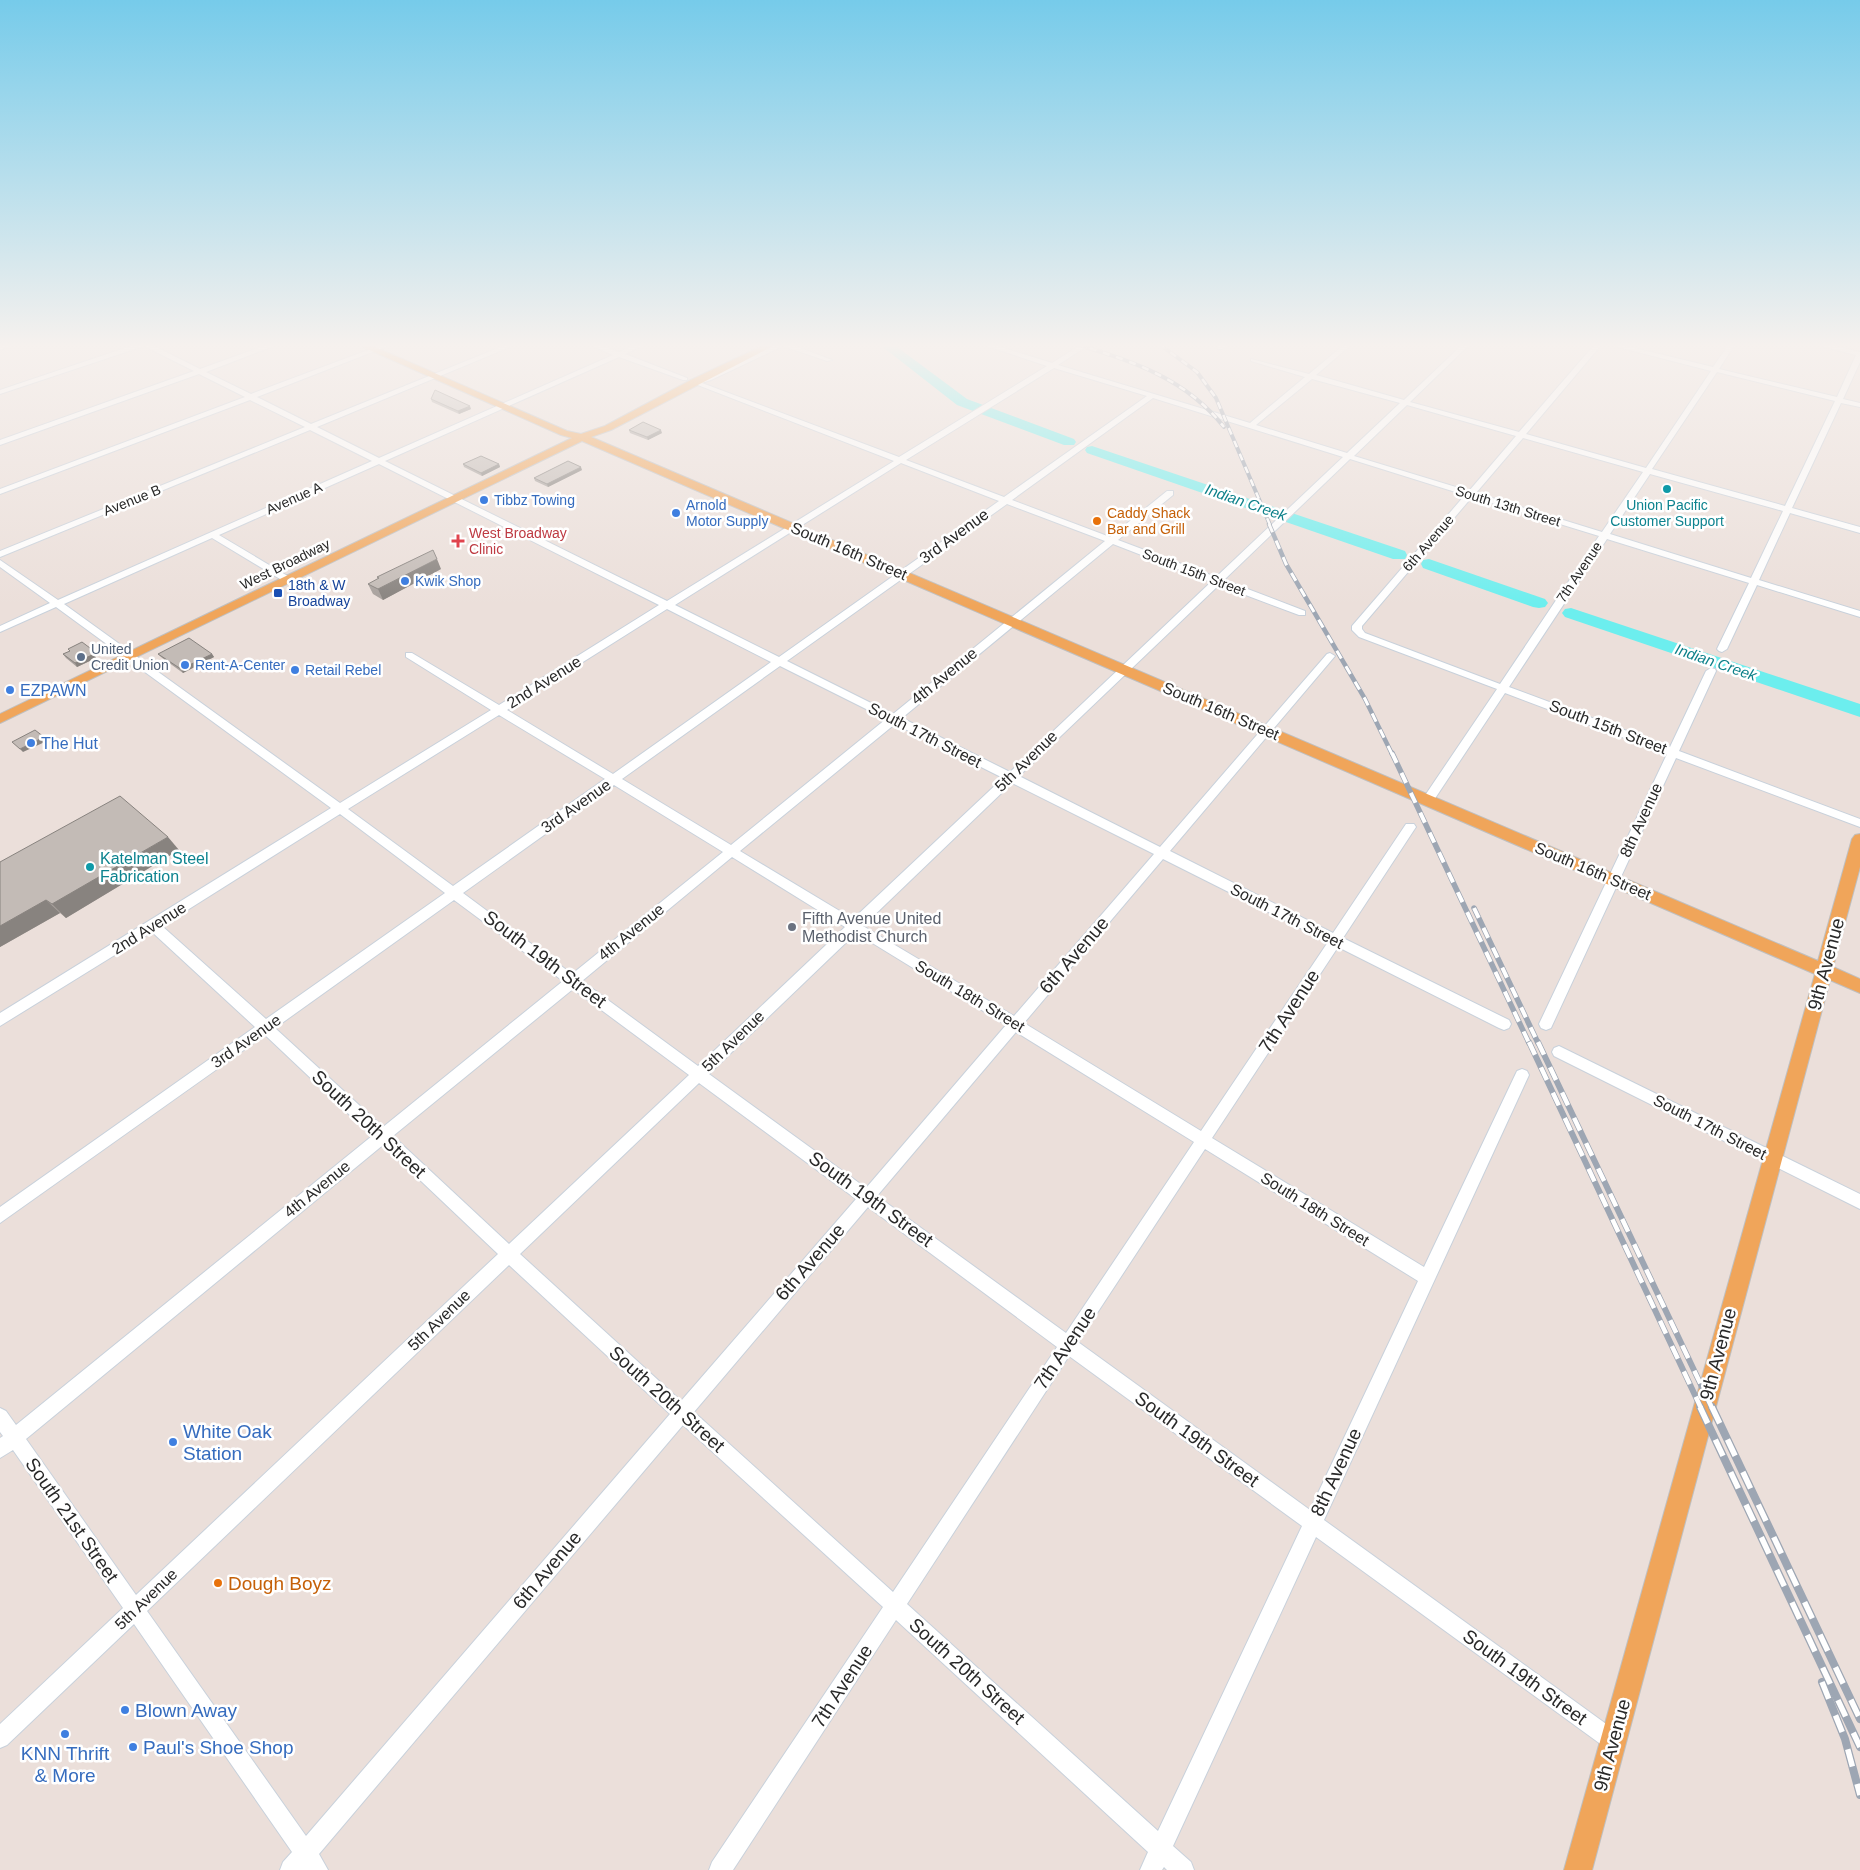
<svg xmlns="http://www.w3.org/2000/svg" width="1860" height="1870" viewBox="0 0 1860 1870" font-family="Helvetica,sans-serif">
  <rect width="100%" height="100%" fill="#ebdfda"/>
  <g fill="none" stroke-linecap="round" stroke-linejoin="round">
    <g fill="#6ceeee" fill-rule="evenodd">
      <polygon points="879,344 893,344 967,399 1074,439 1076,442 1074,445 1064,445 957,405"/>
      <polygon points="1092,446 1405,551 1407,555 1405,559 1393,559 1087,453 1085,450 1087,447"/>
      <polygon points="1429,559 1545,599 1548,603 1545,607 1539,608 1533,607 1423,568 1421,564 1423,560"/>
      <polygon points="1571,608 1860,704 1860,717 1565,617 1562,613 1565,609"/>
    </g>
    <defs>
      <g id="minor">
        <polygon points="5,344 15,344 0,350 0,346"/>
        <path d="M137,344H150L200,369L269,344H279L206,372L251,394L384,344H393L257,397L311,424L508,344H517L317,427L379,458L613,355L588,344H597L619,352L637,344H646L625,354L687,378V380H683L619,357L385,461L667,601L894,461L690,382L707,377L776,344H790L832,360L827,361L783,346L711,380L702,383L899,457L1047,366L981,344H991L1052,363L1082,344H1090L1058,365L1250,423L1305,377L1251,361V359L1309,374L1345,344H1352L1316,375L1404,400L1463,344H1470L1410,402L1519,432L1595,344H1602L1526,434L1646,468L1711,371L1606,344H1618L1713,367L1729,344H1735L1719,369L1837,397L1856,355L1813,344H1825L1860,352V362L1843,399L1860,403V407L1841,403L1792,508L1860,527V533L1790,513L1759,580L1860,611V617L1757,585L1727,649L1722,652L1719,651L1717,649L1749,583L1607,539L1509,687L1670,747L1706,671L1711,668L1715,669L1716,671L1679,751L1860,819V827L1676,758L1551,1028L1546,1030L1541,1028L1539,1024L1667,754L1505,693L1432,803H1424L1422,800L1424,797L1497,689L1359,637L1352,630V626L1465,495L1350,459L1224,580L1305,611V615H1299L1219,585L1019,776L1160,847L1327,654L1330,653L1335,656L1170,851L1333,933L1406,824H1414L1416,827L1414,830L1343,938L1509,1020L1511,1024L1509,1028L1504,1030L1499,1028L1338,947L1212,1138L1424,1267L1517,1071L1522,1069L1527,1071L1529,1075L1324,1520L1620,1734L1623,1741L1620,1748L1613,1751L1606,1748L1316,1537L1173,1846L1191,1862L1194,1870H1167L1164,1867L1162,1870H1140L1148,1852L896,1620L733,1870H709L712,1862L883,1607L683,1425L319,1854L328,1870H280L283,1862L292,1852L134,1624L7,1745L0,1748V1724L123,1608L13,1450L0,1458V1438L3,1436L0,1432V1408L6,1411L16,1425L372,1136L265,1035L0,1223V1207L255,1027L152,932L0,1026V1013L331,808L56,607L0,632V626L50,603L0,567V560L58,600L372,461L310,430L0,557V551L305,427L250,400L0,494V489L245,397L199,374L0,445V440L194,371L144,346L0,394V390ZM1054,368L1147,396L1004,497L906,460ZM1717,372L1835,401L1785,506L1652,469ZM1312,379L1400,403L1347,453L1256,425ZM1153,398L1343,457L1216,577L1118,540L1173,495V491H1167L1110,537L1012,500ZM1407,405L1516,436L1469,491L1354,456ZM1523,438L1643,472L1602,532L1476,493ZM901,463L999,501L779,657L675,605ZM379,464L659,605L499,705L412,653H406V657L491,710L340,803L64,604L212,538L285,582H291V578L219,535ZM1650,474L1783,511L1751,578L1610,534ZM1472,497L1599,536L1500,684L1365,633L1362,629V626ZM1007,504L1105,541L893,714L787,661ZM1113,544L1211,582L1010,772L902,718ZM667,609L771,662L613,774L507,710ZM780,666L886,719L731,845L622,779ZM499,715L605,779L453,886L348,809ZM895,724L1003,778L853,919L740,851ZM1012,783L1154,854L1014,1016L863,926ZM614,785L723,852L572,974L463,893ZM340,814L445,893L266,1019L162,926ZM732,857L845,927L698,1066L582,981ZM1163,859L1328,942L1201,1131L1024,1023ZM454,900L563,981L383,1127L275,1028ZM856,933L1006,1025L866,1188L709,1074ZM573,989L689,1075L509,1244L393,1136ZM1016,1032L1194,1142L1066,1333L877,1196ZM699,1083L856,1199L681,1401L520,1254ZM383,1145L498,1254L136,1595L26,1439ZM1205,1149L1418,1281L1310,1510L1078,1342ZM868,1207L1057,1347L893,1592L694,1412ZM509,1265L670,1414L306,1836L147,1611ZM1069,1356L1302,1526L1158,1831L907,1604Z"/>
        <polygon points="1221,344 1228,344 1222,349 1218,349 1217,348"/>
        <polygon points="1559,1046 1860,1194 1860,1209 1554,1056 1552,1052 1554,1048"/>
      </g>
      <polygon id="major" points="356,344 368,344 567,431 581,434 605,426 691,380 766,344 777,344 611,430 591,437 1818,961 1852,839 1855,835 1860,834 1860,867 1833,967 1860,979 1860,993 1830,980 1592,1870 1564,1870 1815,974 582,441 0,723 0,714 572,438 561,435"/>
    </defs>
    <use href="#minor" stroke="#c8d1db" stroke-width="2"/>
    <use href="#major" stroke="#bfbfbf" stroke-width="2"/>
    <use href="#minor" fill="#fff" fill-rule="evenodd"/>
    <use href="#major" fill="#f0a55a" fill-rule="evenodd"/>
    <defs>
      <g id="rail-far4">
        <path d="M1076,344C1134,362 1185,378 1224,427"/>
        <polyline points="1159,344 1197,372 1216,398 1270,525"/>
      </g>
      <polyline id="rail-far3" points="1269,524 1286,564 1365,699 1392,754"/>
      <g id="rail-far2">
        <polyline points="1392,753 1529,1043"/>
        <polyline points="1474,908 1538,1043"/>
      </g>
      <g id="rail-far1">
        <polyline points="1529,1042 1701,1408"/>
        <polyline points="1538,1042 1712,1408"/>
      </g>
      <g id="rail">
        <polyline points="1700,1407 1860,1747"/>
        <polyline points="1712,1407 1860,1719"/>
        <polyline points="1822,1682 1845,1739 1860,1795"/>
      </g>
    </defs>
    <use href="#rail-far4" stroke="#9da6b3" stroke-width="4"/>
    <use href="#rail-far3" stroke="#9da6b3" stroke-width="4.5"/>
    <use href="#rail-far2" stroke="#9da6b3" stroke-width="5.5"/>
    <use href="#rail-far1" stroke="#9da6b3" stroke-width="6"/>
    <use href="#rail" stroke="#9da6b3" stroke-width="8"/>
    <use href="#rail-far4" stroke="#fff" stroke-width="2.5" stroke-dasharray="7" stroke-linecap="butt"/>
    <use href="#rail-far3" stroke="#fff" stroke-width="3" stroke-dasharray="9" stroke-linecap="butt"/>
    <use href="#rail-far2" stroke="#fff" stroke-width="4" stroke-dasharray="11" stroke-linecap="butt"/>
    <use href="#rail-far1" stroke="#fff" stroke-width="4.5" stroke-dasharray="14" stroke-linecap="butt"/>
    <use href="#rail" stroke="#fff" stroke-width="5.5" stroke-dasharray="18" stroke-linecap="butt"/>
  </g>
  <g fill="#a8a19d">
    <polygon points="431,399 471,409 459,414 432,402"/>
    <polygon points="629,430 662,433 648,440 630,433"/>
    <polygon points="463,464 499,464 500,467 482,476 464,467"/>
    <polygon points="582,470 548,487 535,481 534,478"/>
    <polygon points="441,569 383,600 373,594 368,584 378,579 377,577"/>
    <polygon points="68,649 94,651 96,655 95,656 96,658 77,667 66,658 63,654 70,651"/>
    <polygon points="158,654 212,654 214,657 183,673 161,657"/>
    <polygon points="179,850 66,918 60,913 0,947 0,862"/>
  </g>
  <g fill="#88837f">
    <polygon points="470,406 471,409 459,414 458,411"/>
    <polygon points="661,430 662,433 648,440 647,437"/>
    <polygon points="499,464 500,467 482,476 481,473"/>
    <polygon points="581,467 582,470 548,487 547,484"/>
    <polygon points="437,559 441,569 383,600 378,589"/>
    <polygon points="94,651 96,655 95,656 96,658 77,667 75,663"/>
    <polygon points="212,654 214,657 183,673 181,669"/>
    <polygon points="44,737 47,741 23,752 20,749"/>
    <polygon points="168,837 179,850 66,918 52,904"/>
    <polygon points="46,900 60,913 0,947 0,926"/>
  </g>
  <g fill="#c3bbb6" stroke="#88837f">
    <polygon points="435,390 470,406 458,411 431,399"/>
    <polygon points="643,422 661,430 647,437 629,430"/>
    <polygon points="481,456 499,464 481,473 463,464"/>
    <polygon points="568,461 581,467 547,484 534,478"/>
    <polygon points="433,550 437,559 378,589 368,584 379,578 377,577"/>
    <polygon points="189,638 212,654 181,669 158,654"/>
    <polygon points="82,642 94,651 91,653 94,654 75,663 63,654 70,651 68,649"/>
    <polygon points="35,730 44,737 20,749 12,742"/>
    <polygon points="120,796 168,837 52,904 46,900 0,926 0,862"/>
  </g>
  <linearGradient id="sky" x2="0" y2="1"><stop stop-color="#76cbea"/><stop offset="0.57" stop-color="#f6f1ee"/><stop offset="1" stop-color="#f6f1ee" stop-opacity="0"/></linearGradient>
  <rect width="1860" height="606" fill="url(#sky)"/>
  <g fill="#0f9aa8" stroke="#fff" stroke-width="2">
    <circle cx="1667" cy="489" r="5"/>
    <circle cx="90" cy="867" r="5"/>
  </g>
  <g fill="#3f7fe0" stroke="#fff" stroke-width="2">
    <circle cx="484" cy="500" r="5"/>
    <circle cx="676" cy="513" r="5"/>
    <circle cx="405" cy="581" r="5"/>
    <circle cx="185" cy="665" r="5"/>
    <circle cx="295" cy="670" r="5"/>
    <circle cx="10" cy="690" r="5"/>
    <circle cx="31" cy="743" r="5"/>
    <circle cx="173" cy="1442" r="5"/>
    <circle cx="125" cy="1710" r="5"/>
    <circle cx="65" cy="1734" r="5"/>
    <circle cx="133" cy="1747" r="5"/>
  </g>
  <g fill="#e8710a" stroke="#fff" stroke-width="2">
    <circle cx="1097" cy="521" r="5"/>
    <circle cx="218" cy="1583" r="5"/>
  </g>
  <path fill="#e0444e" stroke="#fff" stroke-width="2" d="M455.5 533.5h5v5h5v5h-5v5h-5v-5h-5v-5h5z"/>
  <rect fill="#1a4fb4" stroke="#fff" stroke-width="2" x="273" y="588" width="10" height="10" rx="2.5"/>
  <circle fill="#5c6f8a" stroke="#fff" stroke-width="2" cx="81" cy="657" r="5"/>
  <circle fill="#6b7280" stroke="#fff" stroke-width="2" cx="792" cy="927" r="5"/>
  <g text-anchor="middle" dominant-baseline="central" stroke-width="5" stroke-linejoin="round" paint-order="stroke">
    <g font-size="14" fill="#292929" stroke="#fff">
      <text transform="translate(294 498) rotate(-24)">Avenue A</text>
      <text transform="translate(132 500) rotate(-22)">Avenue B</text>
      <text transform="translate(1508 506) rotate(17)">South 13th Street</text>
      <text transform="translate(1428 543) rotate(-49)">6th Avenue</text>
      <text transform="translate(285 564) rotate(-26)">West Broadway</text>
      <text transform="translate(1194 572) rotate(21)">South 15th Street</text>
      <text transform="translate(1579 572) rotate(-56)">7th Avenue</text>
    </g>
    <g font-size="14" fill="#366cbe" stroke="#fff" text-anchor="start">
      <text x="494" y="500">Tibbz Towing</text>
      <text x="686" y="505">Arnold<tspan x="686" dy="16">Motor Supply</tspan></text>
      <text x="415" y="581">Kwik Shop</text>
      <text x="195" y="665">Rent-A-Center</text>
      <text x="305" y="670">Retail Rebel</text>
    </g>
    <g font-size="14" fill="#0d838f" stroke="#fff">
      <text x="1667" y="505">Union Pacific<tspan x="1667" dy="16">Customer Support</tspan></text>
    </g>
    <g font-size="14" fill="#c56008" stroke="#fff" text-anchor="start">
      <text x="1107" y="513">Caddy Shack<tspan x="1107" dy="16">Bar and Grill</tspan></text>
    </g>
    <g font-size="14" fill="#be3a42" stroke="#fff" text-anchor="start">
      <text x="469" y="533">West Broadway<tspan x="469" dy="16">Clinic</tspan></text>
    </g>
    <g font-size="14" fill="#164399" stroke="#fff" text-anchor="start">
      <text x="288" y="585">18th &amp; W<tspan x="288" dy="16">Broadway</tspan></text>
    </g>
    <g font-size="14" fill="#4e5e75" stroke="#fff" text-anchor="start">
      <text x="91" y="649">United<tspan x="91" dy="16">Credit Union</tspan></text>
    </g>
    <g font-size="15" font-style="italic" fill="#0d818a" stroke="#fff">
      <text transform="translate(1246 502) rotate(19)">Indian Creek</text>
      <text transform="translate(1716 662) rotate(19)">Indian Creek</text>
    </g>
    <g font-size="16" fill="#292929" stroke="#fff">
      <text transform="translate(954 536) rotate(-36)">3rd Avenue</text>
      <text transform="translate(849 551) rotate(23)">South 16th Street</text>
      <text transform="translate(944 676) rotate(-39)">4th Avenue</text>
      <text transform="translate(544 682) rotate(-32)">2nd Avenue</text>
      <text transform="translate(1221 711) rotate(23)">South 16th Street</text>
      <text transform="translate(1608 727) rotate(21)">South 15th Street</text>
      <text transform="translate(925 735) rotate(27)">South 17th Street</text>
      <text transform="translate(1026 761) rotate(-44)">5th Avenue</text>
      <text transform="translate(576 806) rotate(-35)">3rd Avenue</text>
      <text transform="translate(1641 820) rotate(-65)">8th Avenue</text>
      <text transform="translate(1593 871) rotate(23)">South 16th Street</text>
      <text transform="translate(1287 916) rotate(27)">South 17th Street</text>
      <text transform="translate(149 928) rotate(-32)">2nd Avenue</text>
      <text transform="translate(631 932) rotate(-39)">4th Avenue</text>
      <text transform="translate(970 996) rotate(31)">South 18th Street</text>
      <text transform="translate(246 1041) rotate(-35)">3rd Avenue</text>
      <text transform="translate(733 1041) rotate(-44)">5th Avenue</text>
      <text transform="translate(1710 1127) rotate(27)">South 17th Street</text>
      <text transform="translate(317 1189) rotate(-39)">4th Avenue</text>
      <text transform="translate(1315 1209) rotate(32)">South 18th Street</text>
      <text transform="translate(439 1320) rotate(-44)">5th Avenue</text>
      <text transform="translate(146 1599) rotate(-44)">5th Avenue</text>
    </g>
    <g font-size="16" fill="#366cbe" stroke="#fff" text-anchor="start">
      <text x="20" y="690">EZPAWN</text>
      <text x="41" y="743">The Hut</text>
    </g>
    <g font-size="16" fill="#0d838f" stroke="#fff" text-anchor="start">
      <text x="100" y="858">Katelman Steel<tspan x="100" dy="18">Fabrication</tspan></text>
    </g>
    <g font-size="16" fill="#5b616d" stroke="#fff" text-anchor="start">
      <text x="802" y="918">Fifth Avenue United<tspan x="802" dy="18">Methodist Church</tspan></text>
    </g>
    <g font-size="19" fill="#292929" stroke="#fff">
      <text transform="translate(1074 955) rotate(-49)">6th Avenue</text>
      <text transform="translate(545 959) rotate(37)">South 19th Street</text>
      <text transform="translate(1826 964) rotate(-75)">9th Avenue</text>
      <text transform="translate(1289 1011) rotate(-57)">7th Avenue</text>
      <text transform="translate(369 1124) rotate(43)">South 20th Street</text>
      <text transform="translate(871 1199) rotate(36)">South 19th Street</text>
      <text transform="translate(810 1262) rotate(-49)">6th Avenue</text>
      <text transform="translate(1065 1348) rotate(-56)">7th Avenue</text>
      <text transform="translate(1718 1354) rotate(-75)">9th Avenue</text>
      <text transform="translate(667 1399) rotate(42)">South 20th Street</text>
      <text transform="translate(1197 1439) rotate(36)">South 19th Street</text>
      <text transform="translate(1336 1472) rotate(-65)">8th Avenue</text>
      <text transform="translate(72 1520) rotate(55)">South 21st Street</text>
      <text transform="translate(547 1570) rotate(-50)">6th Avenue</text>
      <text transform="translate(967 1671) rotate(42)">South 20th Street</text>
      <text transform="translate(1525 1677) rotate(36)">South 19th Street</text>
      <text transform="translate(842 1686) rotate(-57)">7th Avenue</text>
      <text transform="translate(1612 1745) rotate(-75)">9th Avenue</text>
    </g>
    <g font-size="19" fill="#366cbe" stroke="#fff" text-anchor="start">
      <text x="183" y="1431">White Oak<tspan x="183" dy="22">Station</tspan></text>
      <text x="135" y="1710">Blown Away</text>
      <text x="143" y="1747">Paul's Shoe Shop</text>
      <text x="65" y="1753" text-anchor="middle">KNN Thrift<tspan x="65" dy="22">&amp; More</tspan></text>
    </g>
    <g font-size="19" fill="#c56008" stroke="#fff" text-anchor="start">
      <text x="228" y="1583">Dough Boyz</text>
    </g>
  </g>
</svg>
